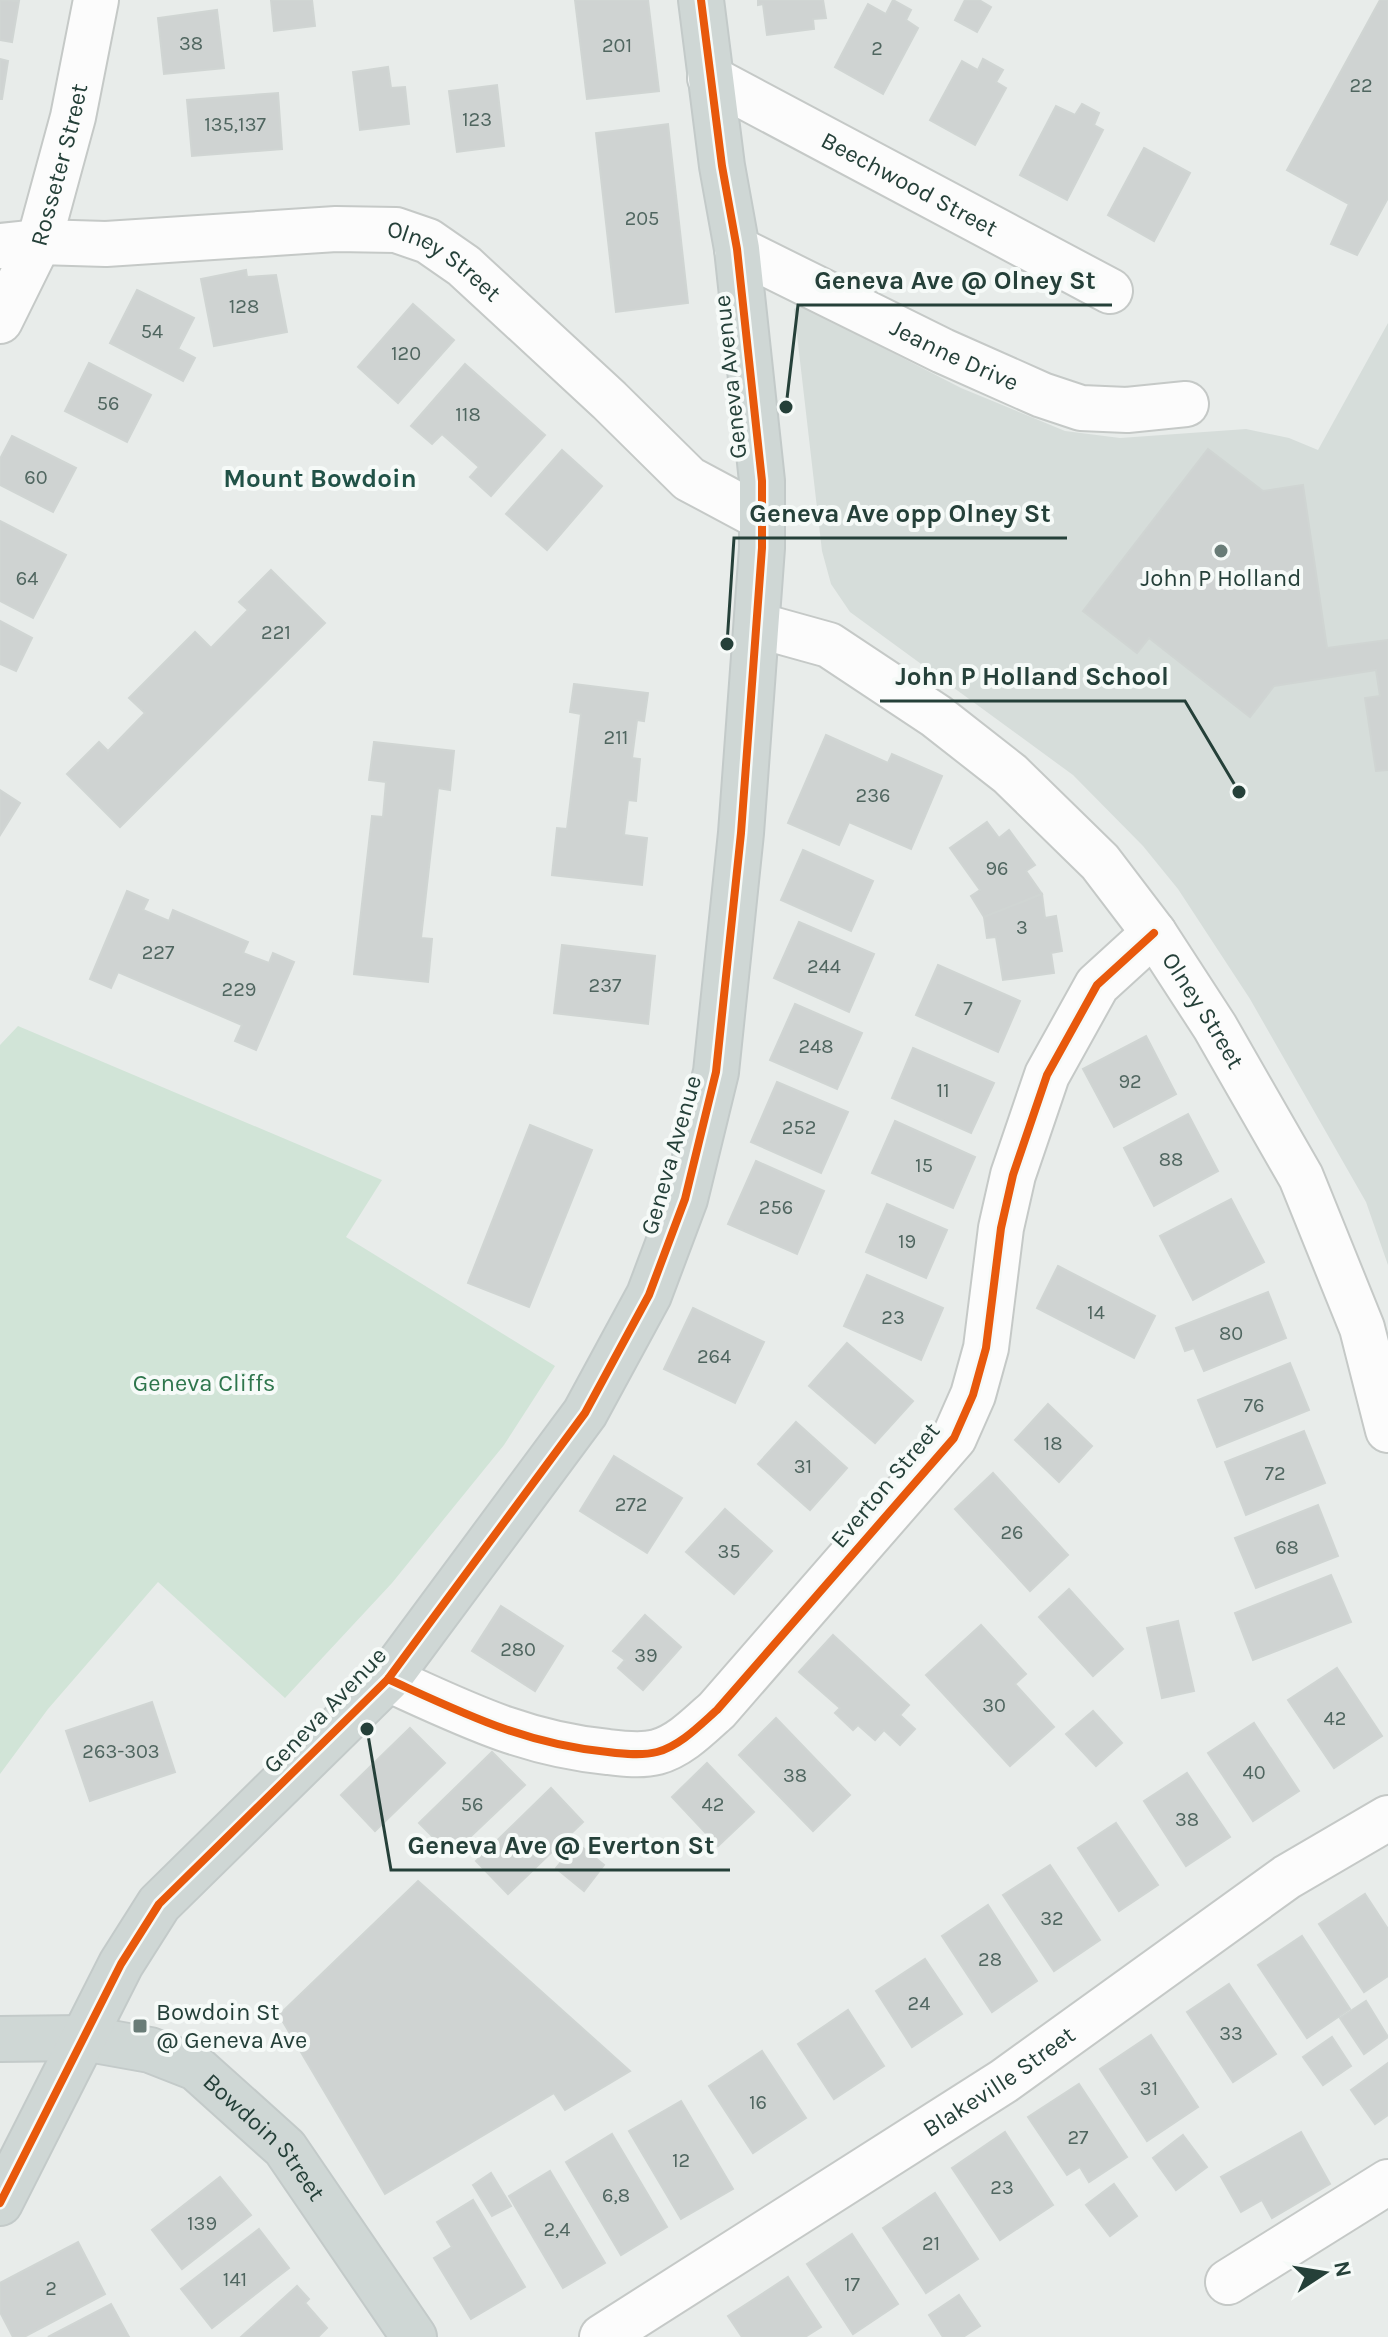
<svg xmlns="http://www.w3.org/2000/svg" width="1388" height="2337" viewBox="0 0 1388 2337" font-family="Karla,sans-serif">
  <rect width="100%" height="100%" fill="#e8ecea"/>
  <polygon fill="#d6ddda" points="800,305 961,388 1065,431 1120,438 1246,429 1289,438 1318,450 1388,323 1388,1265 1366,1202 1250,999 1178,889 1143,846 1073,775 850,612 831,584 822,551 794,309"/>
  <polygon fill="#d1e4d7" points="18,1026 382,1180 346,1237 555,1366 504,1445 392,1583 285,1698 158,1582 48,1709 0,1774 0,1045"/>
  <g fill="#cfd3d2" stroke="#d0d5d3" stroke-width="2">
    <polygon points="0,0 19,1 12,42 0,40"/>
    <polygon points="271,0 312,0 315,26 274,31"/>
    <polygon points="575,0 648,0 659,91 587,99"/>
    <polygon points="758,0 823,0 826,18 813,19 814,29 767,35 763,4 758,5"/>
    <polygon points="893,0 911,10 906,20 918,28 883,94 835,67 868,4 886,14"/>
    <polygon points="965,0 979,0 991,7 977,32 955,20"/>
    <polygon points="1380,0 1388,0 1388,198 1357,255 1331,244 1349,204 1287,170"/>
    <polygon points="217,10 224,68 164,74 158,18"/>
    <polygon points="0,59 8,61 2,99 0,99"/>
    <polygon points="983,59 1003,70 996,82 1006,88 975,145 930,120 962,61 978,70"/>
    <polygon points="388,67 391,88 405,87 409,124 360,130 353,72"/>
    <polygon points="497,85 504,146 457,152 449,91"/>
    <polygon points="278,93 282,149 192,156 187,100"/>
    <polygon points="1082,104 1099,113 1094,125 1103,130 1067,200 1020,175 1056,106 1075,115"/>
    <polygon points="668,124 688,303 616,312 596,133"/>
    <polygon points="1144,148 1190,173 1154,241 1108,215"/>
    <polygon points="246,270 247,277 276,275 287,332 214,346 201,279"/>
    <polygon points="137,290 194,318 178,349 195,358 183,381 110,343"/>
    <polygon points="413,304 454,340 398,403 358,367"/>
    <polygon points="89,363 151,395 127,442 65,411"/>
    <polygon points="465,364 545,435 491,496 470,477 479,467 442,434 432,444 411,426"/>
    <polygon points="12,436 76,468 53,512 0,485 0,459"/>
    <polygon points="1208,449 1263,491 1303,485 1327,648 1388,640 1388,770 1376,771 1365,698 1380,696 1376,670 1274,686 1250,717 1149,638 1137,653 1083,611"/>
    <polygon points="562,450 602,486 547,550 506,514"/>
    <polygon points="0,521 66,555 33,618 0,601"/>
    <polygon points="271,570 325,623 120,827 67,774 99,742 108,751 145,713 129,698 195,632 211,648 248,610 239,602"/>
    <polygon points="0,621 32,638 16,671 0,664"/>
    <polygon points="574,684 648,693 644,721 637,720 632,758 640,759 636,801 628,800 624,835 647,838 642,885 552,875 557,828 567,829 581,714 570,712"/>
    <polygon points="826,735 888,763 892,754 942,776 911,849 849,822 839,845 788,823"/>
    <polygon points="374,742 454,751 450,790 438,788 421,938 432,939 428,982 354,974 372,816 383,817 386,782 369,780"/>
    <polygon points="0,790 20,803 0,835"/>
    <polygon points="987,822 999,838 1009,830 1035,865 1026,871 1042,894 984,917 971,896 980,890 950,848"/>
    <polygon points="803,850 873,881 851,931 781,900"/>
    <polygon points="127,891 148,900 143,910 169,921 173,910 248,942 243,953 269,963 273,953 294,962 256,1050 235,1041 242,1025 118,972 111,988 90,979"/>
    <polygon points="1042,894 1045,918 1056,916 1062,951 1051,953 1054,973 1003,980 996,937 987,938 984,917"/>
    <polygon points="799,922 874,954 849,1012 774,978"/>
    <polygon points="562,945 655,956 648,1024 554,1013"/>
    <polygon points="938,965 1020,1001 998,1052 916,1015"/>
    <polygon points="795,1004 862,1033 837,1089 770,1060"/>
    <polygon points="1146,1036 1176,1094 1114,1127 1083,1069"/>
    <polygon points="913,1048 994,1083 971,1133 892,1098"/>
    <polygon points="777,1082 848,1112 821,1173 751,1142"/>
    <polygon points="1188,1114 1218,1171 1154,1206 1124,1148"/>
    <polygon points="895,1121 975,1157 953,1208 872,1173"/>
    <polygon points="530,1125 592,1150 529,1307 468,1283"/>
    <polygon points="756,1161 824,1191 797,1254 728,1224"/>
    <polygon points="1231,1199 1264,1262 1193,1300 1160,1236"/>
    <polygon points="887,1204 947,1230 926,1278 866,1252"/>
    <polygon points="1058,1266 1155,1316 1134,1358 1037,1308"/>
    <polygon points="867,1275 943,1308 921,1360 844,1326"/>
    <polygon points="1268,1292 1286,1338 1204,1371 1194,1348 1185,1351 1176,1328"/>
    <polygon points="693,1308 764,1342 735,1403 664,1369"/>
    <polygon points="847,1343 913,1401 875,1443 809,1386"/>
    <polygon points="1290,1363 1309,1410 1217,1447 1198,1400"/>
    <polygon points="1048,1404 1092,1446 1059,1482 1015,1440"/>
    <polygon points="796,1422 847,1468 810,1510 758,1464"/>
    <polygon points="1304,1431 1325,1483 1246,1515 1225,1462"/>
    <polygon points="614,1456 682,1498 647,1553 580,1511"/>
    <polygon points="993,1473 1068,1555 1030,1591 955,1509"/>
    <polygon points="1318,1505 1338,1556 1256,1588 1235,1538"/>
    <polygon points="725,1509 772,1551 734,1594 686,1552"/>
    <polygon points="1331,1575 1351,1622 1253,1660 1235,1613"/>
    <polygon points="1069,1589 1123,1649 1093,1676 1039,1617"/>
    <polygon points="501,1606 563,1646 535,1691 472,1651"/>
    <polygon points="645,1615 681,1647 643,1690 618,1668 625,1660 613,1651"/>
    <polygon points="1178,1621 1194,1691 1162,1698 1147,1628"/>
    <polygon points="981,1625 1026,1674 1015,1684 1054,1727 1010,1766 926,1675"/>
    <polygon points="833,1635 909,1705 900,1715 915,1729 900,1745 884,1730 875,1740 858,1725 853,1730 835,1713 840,1708 799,1672"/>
    <polygon points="1337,1668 1382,1736 1334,1768 1288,1700"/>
    <polygon points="152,1702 175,1772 90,1801 66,1731"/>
    <polygon points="1093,1711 1122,1743 1096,1766 1066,1734"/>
    <polygon points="776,1718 850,1795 813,1831 739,1755"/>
    <polygon points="1254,1723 1299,1791 1253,1821 1208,1753"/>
    <polygon points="410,1728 445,1763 375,1831 341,1795"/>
    <polygon points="492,1752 525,1785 451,1855 419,1823"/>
    <polygon points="707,1763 754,1812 718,1846 672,1797"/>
    <polygon points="1187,1773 1230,1837 1186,1866 1144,1801"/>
    <polygon points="551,1788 583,1822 508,1894 476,1861"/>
    <polygon points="1116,1823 1158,1885 1119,1911 1078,1848"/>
    <polygon points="577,1843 604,1865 584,1891 556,1868"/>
    <polygon points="1050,1865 1100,1940 1054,1971 1003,1895"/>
    <polygon points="418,1881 630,2071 565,2110 554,2093 385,2194 279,2015"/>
    <polygon points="1365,1894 1388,1929 1388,1976 1364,1992 1319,1924"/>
    <polygon points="988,1905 1037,1981 992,2012 942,1936"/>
    <polygon points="1302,1936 1350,2009 1307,2038 1258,1965"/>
    <polygon points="925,1959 962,2014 912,2047 876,1991"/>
    <polygon points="1229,1984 1276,2054 1233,2082 1187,2012"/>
    <polygon points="1366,2001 1388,2037 1364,2054 1340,2018"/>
    <polygon points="848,2010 884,2066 834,2099 798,2044"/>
    <polygon points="1151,2035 1198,2107 1147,2141 1100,2069"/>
    <polygon points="1332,2037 1351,2066 1323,2085 1303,2057"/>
    <polygon points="762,2051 806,2118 753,2153 709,2086"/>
    <polygon points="1388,2063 1388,2115 1375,2124 1351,2090"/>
    <polygon points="1079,2084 1127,2157 1089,2182 1080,2167 1067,2175 1028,2117"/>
    <polygon points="681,2101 733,2189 681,2219 629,2131"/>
    <polygon points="1005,2132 1053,2205 1000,2240 952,2168"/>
    <polygon points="1301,2132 1330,2184 1272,2218 1262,2200 1241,2212 1221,2177"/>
    <polygon points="612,2134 667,2227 621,2255 566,2162"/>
    <polygon points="1183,2135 1207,2167 1176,2190 1153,2158"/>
    <polygon points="550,2171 605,2263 563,2288 509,2196"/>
    <polygon points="491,2173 511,2206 492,2216 473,2185"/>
    <polygon points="220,2177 251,2215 182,2269 152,2230"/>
    <polygon points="1114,2184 1137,2216 1110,2236 1086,2205"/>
    <polygon points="935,2193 978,2259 926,2293 883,2228"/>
    <polygon points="473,2200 525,2287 471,2319 434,2258 452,2247 437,2222"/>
    <polygon points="259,2229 289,2268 212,2328 181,2289"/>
    <polygon points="852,2234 898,2304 853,2334 807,2264"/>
    <polygon points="78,2242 105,2294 24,2337 13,2337 0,2312 0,2283"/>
    <polygon points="788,2277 821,2327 805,2337 742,2337 728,2316"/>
    <polygon points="297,2286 309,2299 305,2303 327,2328 318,2337 241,2337"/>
    <polygon points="959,2295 980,2326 963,2337 943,2337 929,2315"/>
    <polygon points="111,2304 129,2337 48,2337"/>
  </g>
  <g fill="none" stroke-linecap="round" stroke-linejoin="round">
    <defs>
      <g id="minor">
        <path id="s1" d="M710,78L1110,291"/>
        <path id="s2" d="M0,246L39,242L106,244L336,229L396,230L428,241L464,266L609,400L689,479L762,518"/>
        <path id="s3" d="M737,249L943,351L1042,395L1081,408L1127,410L1186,404"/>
        <path id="s4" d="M0,321L39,242L73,117L96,0"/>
        <path id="s5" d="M757,625L829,645L936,716L1010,774L1100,862L1154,933L1215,1027L1301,1177L1362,1328L1388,1430"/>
        <path d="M388,1679C463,1713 524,1744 608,1752C624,1754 642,1756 657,1752C680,1746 700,1725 717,1710L954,1438L973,1395L986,1348L1001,1228L1013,1175L1047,1075L1097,985L1154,933"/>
        <polyline points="1228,2282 1388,2182"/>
        <path id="s6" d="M602,2337L1004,2081L1287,1877L1388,1818"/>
      </g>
      <g id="major">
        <path id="s7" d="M0,2039L83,2038L150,2050L196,2068L285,2148L414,2337"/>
        <polyline points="0,2203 121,1964 159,1904 388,1679 585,1413 649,1295 685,1199 716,1072 741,833 762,548 762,481 737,249 722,166 701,0"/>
      </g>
    </defs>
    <use href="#minor" stroke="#c5c9c7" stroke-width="48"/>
    <use href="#major" stroke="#c3cac9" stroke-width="48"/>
    <use href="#minor" stroke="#fcfcfc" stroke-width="44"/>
    <use href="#major" stroke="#cfd7d5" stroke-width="44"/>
    <defs>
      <g id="cycleway">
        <path d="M388,1679C463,1713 524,1744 608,1752C624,1754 642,1756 657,1752C680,1746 700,1725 717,1710L954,1438L973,1395L986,1348L1001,1228L1013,1175L1047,1075L1097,985L1154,933"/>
        <polyline points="0,2203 121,1964 159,1904 388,1679 585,1413 649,1295 685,1199 716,1072 741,833 762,548 762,481 737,249 722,166 701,0"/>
      </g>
    </defs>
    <use href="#cycleway" stroke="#f6faf8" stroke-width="13"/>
    <use href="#cycleway" stroke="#e8590c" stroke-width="8"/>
  </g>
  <g fill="#697c77" stroke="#f6faf8" stroke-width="3">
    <circle cx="1221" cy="551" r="8"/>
    <rect x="132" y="2018" width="16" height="16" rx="4"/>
  </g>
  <g text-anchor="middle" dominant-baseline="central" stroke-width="8" stroke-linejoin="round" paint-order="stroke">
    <g font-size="20" fill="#506660">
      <text x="191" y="43">38</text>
      <text x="617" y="45">201</text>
      <text x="877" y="48">2</text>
      <text x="1361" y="85">22</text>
      <text x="477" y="119">123</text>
      <text x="235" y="124">135,137</text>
      <text x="642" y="218">205</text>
      <text x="244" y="306">128</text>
      <text x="152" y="331">54</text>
      <text x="406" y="353">120</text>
      <text x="108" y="403">56</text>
      <text x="468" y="414">118</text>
      <text x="36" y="477">60</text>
      <text x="27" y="578">64</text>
      <text x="276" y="632">221</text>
      <text x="616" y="737">211</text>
      <text x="873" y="795">236</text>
      <text x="997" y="868">96</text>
      <text x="1022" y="927">3</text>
      <text x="158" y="952">227</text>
      <text x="824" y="966">244</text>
      <text x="605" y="985">237</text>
      <text x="239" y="989">229</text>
      <text x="968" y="1008">7</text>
      <text x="816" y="1046">248</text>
      <text x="1130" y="1081">92</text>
      <text x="943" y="1090">11</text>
      <text x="799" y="1127">252</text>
      <text x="1171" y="1159">88</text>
      <text x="924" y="1165">15</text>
      <text x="776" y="1207">256</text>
      <text x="907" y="1241">19</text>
      <text x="1096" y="1312">14</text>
      <text x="893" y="1317">23</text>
      <text x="1231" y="1333">80</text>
      <text x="714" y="1356">264</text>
      <text x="1254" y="1405">76</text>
      <text x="1053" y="1443">18</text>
      <text x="803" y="1466">31</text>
      <text x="1275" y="1473">72</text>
      <text x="631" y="1504">272</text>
      <text x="1012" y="1532">26</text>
      <text x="1287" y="1547">68</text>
      <text x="729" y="1551">35</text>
      <text x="518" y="1649">280</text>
      <text x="646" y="1655">39</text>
      <text x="994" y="1705">30</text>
      <text x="1335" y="1718">42</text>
      <text x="121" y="1751">263-303</text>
      <text x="1254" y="1772">40</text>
      <text x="795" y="1775">38</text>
      <text x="472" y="1804">56</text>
      <text x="713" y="1804">42</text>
      <text x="1187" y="1819">38</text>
      <text x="1052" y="1918">32</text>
      <text x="990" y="1959">28</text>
      <text x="919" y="2003">24</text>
      <text x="1231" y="2033">33</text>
      <text x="1149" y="2088">31</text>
      <text x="758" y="2102">16</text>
      <text x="1078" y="2137">27</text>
      <text x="681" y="2160">12</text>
      <text x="1002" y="2187">23</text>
      <text x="616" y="2195">6,8</text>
      <text x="202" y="2223">139</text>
      <text x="557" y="2229">2,4</text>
      <text x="931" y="2243">21</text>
      <text x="235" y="2279">141</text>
      <text x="852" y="2284">17</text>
      <text x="51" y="2288">2</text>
    </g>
    <g font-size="24" fill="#254039" stroke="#f6faf8">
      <text stroke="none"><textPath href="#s4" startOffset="168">Rosseter Street</textPath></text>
      <text stroke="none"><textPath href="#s1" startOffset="226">Beechwood Street</textPath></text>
      <text stroke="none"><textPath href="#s2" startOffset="454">Olney Street</textPath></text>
      <text stroke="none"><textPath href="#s3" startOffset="242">Jeanne Drive</textPath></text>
      <text transform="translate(730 377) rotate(-96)">Geneva Avenue</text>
      <text stroke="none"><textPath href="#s5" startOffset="604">Olney Street</textPath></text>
      <text transform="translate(671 1155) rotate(-74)">Geneva Avenue</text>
      <text transform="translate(885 1485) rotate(-50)">Everton Street</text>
      <text transform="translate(325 1710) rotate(-46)">Geneva Avenue</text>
      <text stroke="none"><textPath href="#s6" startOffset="472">Blakeville Street</textPath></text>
      <text stroke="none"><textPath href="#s7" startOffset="298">Bowdoin Street</textPath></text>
    </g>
    <g font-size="24" fill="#254039" stroke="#f6faf8">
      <text x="1221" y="578">John P Holland</text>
      <text x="156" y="2012" text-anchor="start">Bowdoin St<tspan x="156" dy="28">@ Geneva Ave</tspan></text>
    </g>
    <g font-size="24" fill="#2f764d" stroke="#f6faf8">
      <text x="204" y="1383">Geneva Cliffs</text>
    </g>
    <g font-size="26" font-weight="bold" fill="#215247" stroke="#f6faf8">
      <text x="320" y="478">Mount Bowdoin</text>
    </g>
  </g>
  <path fill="none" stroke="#254039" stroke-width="3" d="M786 407L798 305H1112M727 644L734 538H1067M1239 792L1185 701H880M367 1729L391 1870H730"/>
  <g fill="#254039" stroke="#f6faf8" stroke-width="3">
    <circle cx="786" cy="407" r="8"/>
    <circle cx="727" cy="644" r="8"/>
    <circle cx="1239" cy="792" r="8"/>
    <circle cx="367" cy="1729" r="8"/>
  </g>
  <g font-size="26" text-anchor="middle" font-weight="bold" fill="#254039" stroke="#f6faf8" stroke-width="8" stroke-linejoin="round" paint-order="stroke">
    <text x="955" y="289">Geneva Ave @ Olney St</text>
    <text x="900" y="522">Geneva Ave opp Olney St</text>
    <text x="1032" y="685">John P Holland School</text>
    <text x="561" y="1854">Geneva Ave @ Everton St</text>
  </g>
  <g transform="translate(1324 2273) rotate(78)" stroke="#f6faf8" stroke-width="6" paint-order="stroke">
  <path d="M0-6L14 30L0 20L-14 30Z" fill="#254039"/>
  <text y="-12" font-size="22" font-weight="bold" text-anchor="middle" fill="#254039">N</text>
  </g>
</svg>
